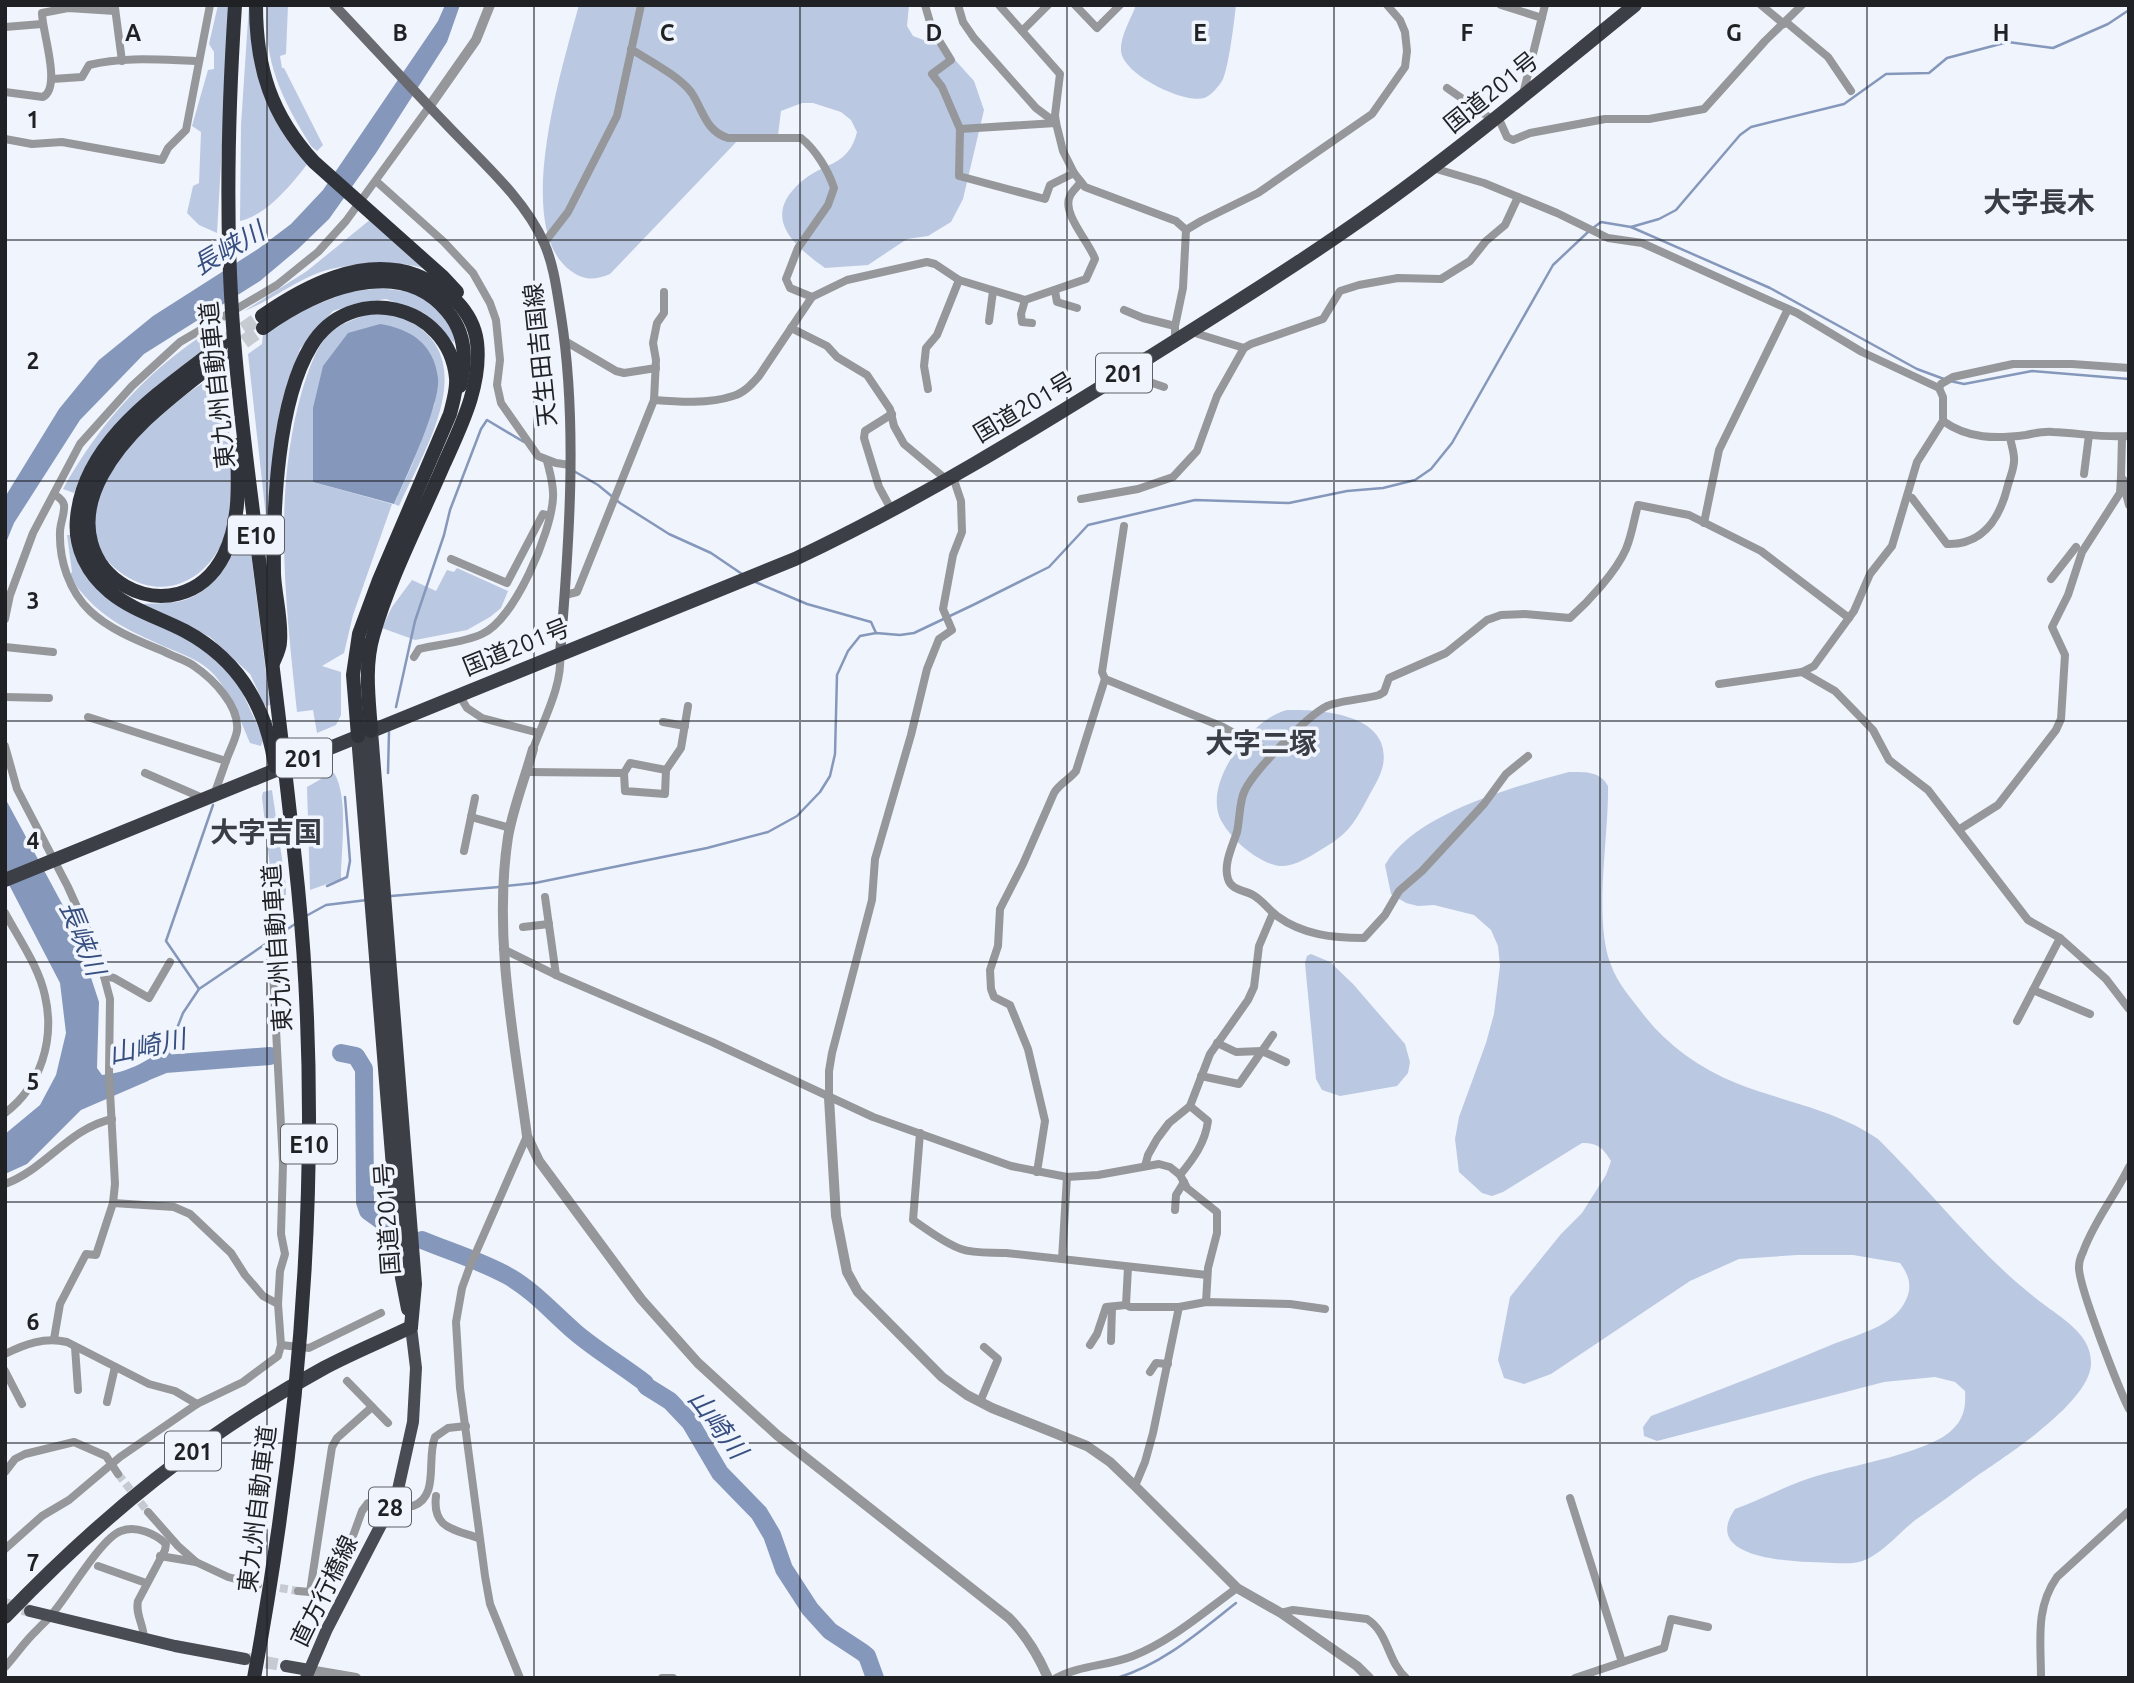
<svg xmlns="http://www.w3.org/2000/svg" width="2134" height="1683" viewBox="0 0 2134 1683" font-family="Ubuntu,'Noto Sans JP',sans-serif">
  <rect width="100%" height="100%" fill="#f0f4fc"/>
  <g fill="#bbc8e2">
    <polygon points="218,5 230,5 217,233 199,225 187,213 193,186 199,183 201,132 192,126 208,70 214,69 214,52 209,44"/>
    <path d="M249,5H251L255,66L308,163C293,183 266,216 240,221L241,125Z"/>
    <path d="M267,5H288L286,54L280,56L282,68H284L323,145L317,151L311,146C282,99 263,62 267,5Z"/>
    <path d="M579,5H909L907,26L913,36L942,47L956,61L974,81L984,110L963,199L951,222L928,236L907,239L868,265L825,268C793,245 760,217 802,181C825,162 849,166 857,132L851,120L841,112L813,103H802L781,111L778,135L742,136L610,274C595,280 585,281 571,271C511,228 563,65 579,5Z"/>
    <path d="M1136,5H1236C1234,23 1229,65 1223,79C1220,85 1211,96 1204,98C1185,104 1123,75 1121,51C1120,36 1131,19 1136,5Z"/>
    <path d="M371,219L424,265L422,268C395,259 345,263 318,273C292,283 270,301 244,311L307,271Z"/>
    <path d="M381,288C393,290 409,291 420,295C434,301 456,327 454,343L424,313L386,299L358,303L333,311L300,349L290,381L271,525L267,526L248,354L262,344L263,334L305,309L349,292Z"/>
    <path d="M367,314C378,315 394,314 404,318C485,357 424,450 399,506L394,504L412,465L435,403L313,408V482L392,504L353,615L344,653L322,666L341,672V715L336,725L317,733L313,710L297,712C286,606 272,495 302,391C308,372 315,349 329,333C337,325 356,319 367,314Z"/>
    <path d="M217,326L221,336L174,372L102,441L86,465L74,493L63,489C100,422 151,366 217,326Z"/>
    <path d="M224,370C227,413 238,492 227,530C213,576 168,604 124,575C109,565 97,551 94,533C91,512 103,481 114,462C132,434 195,385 224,370Z"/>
    <path d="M245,518L248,529L270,705L265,706L250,674L210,637L142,604C155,603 169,604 181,601C217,592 238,552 245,518Z"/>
    <path d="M67,535H70L71,544L82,571L115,604L190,640L214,655L237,681L260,731L263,740L261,746L250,743C240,719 227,684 207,668C196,659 180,653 168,648C125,629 95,616 69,575L72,572Z"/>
    <polygon points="457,568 508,591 501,608 490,617 467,630 415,640 382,628 392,607 412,580 436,591 447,570 454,572"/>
    <path d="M1287,710C1321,709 1392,714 1383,765C1381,775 1375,785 1370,794C1352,828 1347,835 1314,854C1304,860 1291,867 1279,866C1266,864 1251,854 1242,846C1231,835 1218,822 1217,806C1213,771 1254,718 1287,710Z"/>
    <path d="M321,772L334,773C349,797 341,850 341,879L310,890L307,787L321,779Z"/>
    <path d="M1569,772C1585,772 1600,771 1608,786C1609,836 1593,921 1611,965C1618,984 1631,998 1643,1014C1667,1045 1699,1068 1736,1083C1783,1102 1835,1109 1878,1139C1935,1195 1982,1259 2046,1306C2065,1320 2091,1336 2091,1362C2093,1401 2003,1458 1974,1478C1954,1493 1934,1507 1914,1521C1898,1534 1879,1557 1859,1562C1851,1564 1841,1563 1833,1563C1802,1562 1698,1562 1735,1509C1763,1499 1791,1483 1820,1475C1851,1466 1930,1452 1952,1430C1964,1419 1966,1407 1965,1391L1955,1382L1935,1377L1884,1382L1657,1441L1644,1436L1643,1427L1651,1416C1711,1393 1772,1370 1831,1345C1853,1336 1888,1328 1902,1307C1913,1290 1911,1278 1900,1263L1853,1255H1797L1739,1259L1690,1281L1551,1374L1524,1384L1504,1378L1498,1360L1510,1297L1561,1234L1582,1213L1606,1175L1611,1161C1603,1148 1598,1143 1582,1143L1503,1192L1492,1196L1482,1193L1459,1172L1455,1139L1459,1117L1486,1043L1494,1014L1500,966L1498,946L1491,930L1474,915L1434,905L1418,906L1406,903L1391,894L1385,865C1415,813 1514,787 1569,772Z"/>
    <polygon points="272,790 286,886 286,895 277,896 273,893 262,797 263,792"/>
    <polygon points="1311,954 1330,962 1353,984 1405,1044 1410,1062 1408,1073 1397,1086 1340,1096 1322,1090 1316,1079 1305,963 1307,956"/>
  </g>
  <g fill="#8598bb">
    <polygon points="445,5 460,5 447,42 376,153 329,219 298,249 260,281 144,354 80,420 14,523 5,545 5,497 59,409 99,360 153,316 258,249 291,224 323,190 438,21"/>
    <path d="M380,324C411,329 434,344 438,378C441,403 406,478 394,504L313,482V408L323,366L348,333Z"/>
    <path d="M5,798L74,926L99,1002L97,1068L102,1075C129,1072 144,1063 165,1048L173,1056L167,1067L148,1081L81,1110L27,1164L5,1174V1134L40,1105L56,1075L66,1033L60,983L5,877Z"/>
  </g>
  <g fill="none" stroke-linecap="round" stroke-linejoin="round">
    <g stroke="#8598bb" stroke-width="2.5">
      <polyline points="1631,227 1659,219 1676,210 1740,135 1751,127 1844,104 1886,74 1929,73 1947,58 2008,42 2053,48 2108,24 2129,10"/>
      <polyline points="1593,228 1601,222 1631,227 1770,288 1917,369 1944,379"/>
      <polyline points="1950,381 1964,384 2032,371 2129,379"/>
      <polyline points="572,470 598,485 620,503 669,534 711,553 742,574"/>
      <polyline points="753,581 807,604 871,622 876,633"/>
      <polyline points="396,707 415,621 444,535 450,510 481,429 487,420 524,442"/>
      <polyline points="388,773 389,732"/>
      <polyline points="327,886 347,877 350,861 345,797"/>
      <polyline points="506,886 535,883 707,848 768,832 797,816 820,792 830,776 835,754 837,675 848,651 860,636 876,633 900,635 914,633 973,605 1049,567 1088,525 1195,500 1289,503 1347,491 1383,488 1415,480 1431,469 1452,443 1553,265 1588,232"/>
      <polyline points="391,896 499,887"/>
      <polyline points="306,916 326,905 367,900"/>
      <polyline points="199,989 166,941 213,805"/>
      <polyline points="167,1054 183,1013 199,989 295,924"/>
      <path d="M1117,1678C1163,1664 1199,1632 1236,1603"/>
    </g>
    <g stroke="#8598bb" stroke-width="18">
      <polyline points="341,1053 356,1056 364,1069 365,1202 368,1211 386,1224"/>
      <polyline points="148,1071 165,1064 270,1056"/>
      <path d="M422,1240C451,1252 481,1261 508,1276C533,1290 553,1313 575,1332C596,1350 623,1366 645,1383L646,1386L670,1401L690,1422L720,1473L759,1513L772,1535L784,1569L810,1609L830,1631L862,1652L867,1656L875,1678"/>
    </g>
    <g stroke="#c6cad1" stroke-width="8" stroke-dasharray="8 4" stroke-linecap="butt">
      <polyline points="118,1474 148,1512"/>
      <polyline points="268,1586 298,1591"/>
    </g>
    <g stroke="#c6cad1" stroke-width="12" stroke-dasharray="12 6" stroke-linecap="butt">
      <polyline points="5,1604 30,1611"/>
      <polyline points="248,1659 286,1666"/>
    </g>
    <g stroke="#c6cad1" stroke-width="14" stroke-dasharray="14 7" stroke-linecap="butt">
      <polyline points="226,341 262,316"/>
      <polyline points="227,354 263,328"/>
    </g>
    <g stroke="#95979a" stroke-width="8">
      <polyline points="925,5 932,29 951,60 932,74 942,87 960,129 959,176 1045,199 1050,185 1074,173"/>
      <polyline points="958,5 963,22 974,38 1036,108 1056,123"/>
      <polyline points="999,5 1060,74 1055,115 1056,123 1063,151 1074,173 1085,187 1176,221 1186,230"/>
      <polyline points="1075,5 1097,28 1120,5"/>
      <polyline points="1501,5 1542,18"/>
      <polyline points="1761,5 1784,24"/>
      <polyline points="115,8 122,61"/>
      <polyline points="1786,22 1828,57 1851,91"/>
      <polyline points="5,27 42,24"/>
      <polyline points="1022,31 1048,5"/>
      <path d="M631,49C648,60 679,76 691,92C703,109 705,131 728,138H801C816,150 828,170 834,188L828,205L798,248L786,279L790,288L812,297L759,376C752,384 744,393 733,396C709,404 679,402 654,400"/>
      <path d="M52,79L82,77L89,65C125,56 163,60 199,61"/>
      <polyline points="1447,88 1493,120"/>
      <path d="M5,92L43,97C62,87 42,32 42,13L68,8L115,11"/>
      <polyline points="1523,94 1545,5"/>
      <polyline points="1498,117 1507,137 1513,140 1530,133 1605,119 1649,119 1704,109 1765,41 1802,5"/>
      <polyline points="960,129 1056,123"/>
      <polyline points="5,139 32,144 62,142 162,160 168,148 186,130 210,5"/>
      <polyline points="1433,168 1484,183 1557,213 1608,238 1642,243 1797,313 1862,352 1939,388 1943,397 1943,421 1917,462 1892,546 1870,574 1854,611 1814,666 1802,672 1719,684"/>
      <polyline points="376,181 444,242 473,273 490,303 496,320 500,360 497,385 501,403 538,456 556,463 570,465"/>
      <polyline points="1186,230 1201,221 1258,193 1372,114 1405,67 1407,51 1405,32 1400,20 1387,5"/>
      <polyline points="544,243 568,212 617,116 641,5"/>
      <polyline points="1055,291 1057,302 1077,308"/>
      <path d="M812,297L847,280L927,262L935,264L959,280L1025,300L1086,279L1095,259C1090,243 1061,213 1070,196C1072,191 1078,186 1081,182"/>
      <polyline points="1025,300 1021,314 1022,322 1032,323"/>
      <polyline points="1124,310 1143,318 1175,326"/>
      <polyline points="989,321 993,291"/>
      <polyline points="791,328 827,346 837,357 867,375 890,409 894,426 904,444 947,480"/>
      <polyline points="1193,330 1198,334 1244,348 1251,344 1323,319 1340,291 1359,285 1398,278 1441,279 1470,261 1486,241 1505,225 1518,197"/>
      <polyline points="565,341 616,371 624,373 656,368"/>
      <polyline points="1175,341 1175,326 1183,288 1186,230"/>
      <polyline points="1138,364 1141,379 1164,387"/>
      <polyline points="1939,388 1941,384 1953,377 2013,364 2072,364 2129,368"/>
      <polyline points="928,389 924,366 926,348 937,335 959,280"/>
      <path d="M1943,421C1968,439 1996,439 2026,435C2035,433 2044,431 2053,432C2078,433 2103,438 2129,436"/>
      <polyline points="2122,437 2121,477 2129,487"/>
      <polyline points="2084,474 2089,435"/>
      <polyline points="2123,483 2129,505"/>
      <path d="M54,494C58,497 63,499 64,505C65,514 60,523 60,532C59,560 69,591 90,611C110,630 139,641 165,652C174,657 186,660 194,666C213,679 240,706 237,731C235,741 229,752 226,761"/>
      <path d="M1912,498L1947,544C1984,545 2000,518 2008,485C2010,477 2015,467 2014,458C2014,452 2011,444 2010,437"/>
      <polyline points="1081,499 1138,489 1173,477 1197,451 1217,396 1244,348"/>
      <polyline points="892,511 879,487 864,438 865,431 892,414"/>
      <polyline points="1704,523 1719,450 1788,309"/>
      <polyline points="1124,526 1102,672 1105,679 1223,727 1272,754"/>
      <polyline points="451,559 507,583 543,514 550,516"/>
      <polyline points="2051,579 2076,547"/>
      <polyline points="565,595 577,592 654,400 656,360 653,343 657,323 664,313 664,292"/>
      <polyline points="5,619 10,595 33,533 80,444 132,386 180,342 277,285 318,252 346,221 429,107"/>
      <polyline points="5,647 53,652"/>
      <path d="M414,657L419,649C439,644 463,643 482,634C515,619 551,533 553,498C554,485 550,473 547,461"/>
      <polyline points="1802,672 1835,691 1873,730 1889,760 1928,790 2028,920 2060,938 2106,979 2129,1009"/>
      <polyline points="459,695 467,708 482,718 539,733"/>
      <polyline points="5,697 49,698"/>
      <polyline points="88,717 226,761 214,795"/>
      <polyline points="663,722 685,726"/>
      <polyline points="5,746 17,789 68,887 98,954 110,999 109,1073 115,1184 113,1203 96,1255 86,1254 60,1304 54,1339"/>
      <path d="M533,749C543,721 563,685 560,654"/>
      <path d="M1528,756L1506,774L1484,804L1422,871L1399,891L1385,915L1364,938C1333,938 1303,935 1277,916C1269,910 1262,900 1253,895C1244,890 1231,890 1228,879C1223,864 1233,845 1237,832C1240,819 1239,801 1245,790C1255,770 1307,716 1327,706C1338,701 1365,699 1379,695L1384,692L1389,678L1446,653L1487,620L1501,615L1525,614L1570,618C1589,601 1616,572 1626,549C1632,535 1634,519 1638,505L1689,515L1761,551L1849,618"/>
      <polyline points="666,770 681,748 688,706"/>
      <polyline points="527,772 624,773 625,791 665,794 666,770 630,763 624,773"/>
      <polyline points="145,773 205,799"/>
      <polyline points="471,817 475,798"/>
      <polyline points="1960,829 1998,805 2056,730 2061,719 2065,655 2052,627 2068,595 2082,552 2120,493 2121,477"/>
      <polyline points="464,851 471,817 510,828"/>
      <polyline points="545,897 556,975"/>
      <path d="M5,913C19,939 39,967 45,996C55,1039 41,1086 5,1113"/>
      <polyline points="523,927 549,924"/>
      <polyline points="503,949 556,975 712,1042 873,1117 1011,1166 1067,1177 1098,1175 1159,1164 1170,1167 1180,1175 1187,1188 1217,1212 1217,1233 1208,1268 1206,1302"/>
      <polyline points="104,976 114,978 149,998 170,962"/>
      <polyline points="2033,990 2090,1014"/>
      <polyline points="2017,1021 2060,938"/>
      <polyline points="1217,1043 1236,1052 1262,1051 1286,1062"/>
      <polyline points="1201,1076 1239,1084 1273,1035"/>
      <polyline points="829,1098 829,1071 832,1053 872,900 875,859 911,735 927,669 939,639 952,630 943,609 953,555 962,532 961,501 953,477"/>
      <path d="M920,1133L913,1220C928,1230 944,1243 961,1249C975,1254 991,1252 1006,1253L1207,1275"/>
      <polyline points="1145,1166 1148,1155 1157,1139 1169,1123 1190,1106 1210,1054 1248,1000 1254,987 1259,946 1273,913"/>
      <path d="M2129,1167C2115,1196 2094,1221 2083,1252C2081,1256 2079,1263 2079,1267C2078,1285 2119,1389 2129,1409"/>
      <path d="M1037,1172L1045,1121L1028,1049L1010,1005L994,997L991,989L990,970L998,946L1000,909L1023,864L1054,793C1060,783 1069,780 1076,771L1105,679"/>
      <path d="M1180,1175C1194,1158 1205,1143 1208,1121L1190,1106"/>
      <path d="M5,1184C46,1169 68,1129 112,1119"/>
      <polyline points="113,1203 174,1207 190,1214 231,1253 245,1275 263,1296 278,1304"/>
      <polyline points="1175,1210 1176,1195 1184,1182"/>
      <polyline points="1062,1259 1067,1177"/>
      <polyline points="1128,1267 1126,1305 1130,1307 1179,1307"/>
      <polyline points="1111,1341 1112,1307"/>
      <polyline points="281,1345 309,1348 381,1313"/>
      <polyline points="1090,1345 1097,1334 1106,1307 1126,1305"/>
      <polyline points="75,1347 78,1390"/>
      <path d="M5,1354C25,1344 44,1337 67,1342L149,1384L175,1391L197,1404"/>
      <polyline points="5,1371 22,1404"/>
      <polyline points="1150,1372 1156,1363 1168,1364"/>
      <polyline points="347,1381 388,1423"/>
      <polyline points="107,1402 115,1367"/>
      <polyline points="980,1402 998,1359 984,1347"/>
      <polyline points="5,1472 15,1459 25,1454 74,1442 106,1456 118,1474"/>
      <polyline points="1135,1486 1145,1462 1153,1433 1179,1307 1206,1302 1290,1304 1325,1309"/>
      <path d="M436,1496C432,1528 453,1529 478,1538"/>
      <polyline points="1570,1498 1622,1662"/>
      <polyline points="148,1512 178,1546 196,1562"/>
      <polyline points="5,1549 42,1516 69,1500 120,1457 197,1404 243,1382 278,1356 281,1345 278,1304 280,1271 285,1254 281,1234 283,1164 273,972"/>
      <polyline points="160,1556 196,1562 228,1577 258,1585"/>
      <polyline points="98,1566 146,1583"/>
      <polyline points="298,1591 310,1592 332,1447 337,1438 372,1407"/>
      <path d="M310,1592L324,1582L334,1569L353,1536L362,1511L368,1503L383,1499L413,1506C440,1496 426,1459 435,1437L448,1428L466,1426"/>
      <path d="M1281,1613L1293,1610L1367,1619C1389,1633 1387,1661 1406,1678"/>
      <path d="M5,1667C16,1655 25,1641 37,1630C42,1624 48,1620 52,1614C68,1596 101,1538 121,1531C136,1525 156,1534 166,1544L165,1550L138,1601C135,1614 144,1625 144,1639"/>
      <polyline points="520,1678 490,1604 485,1576 460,1388 456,1322 462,1288 470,1266 527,1136"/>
      <polyline points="662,1678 673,1678"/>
      <path d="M1056,1678C1080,1665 1108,1666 1133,1656C1171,1641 1204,1612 1237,1588"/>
      <polyline points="1575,1678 1664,1648 1671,1619 1708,1627"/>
      <path d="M2041,1678C2041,1641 2035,1608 2057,1577L2129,1511"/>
    </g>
    <g stroke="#95979a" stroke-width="10">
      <polyline points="429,107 476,40 490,5"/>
      <path d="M533,749C525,778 513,808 508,837C493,936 514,1037 527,1136L539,1161L641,1299L698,1363L777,1435L1009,1618C1027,1636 1038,1655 1048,1678"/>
      <polyline points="829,1098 836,1216 847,1272 858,1292 942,1377 967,1395 992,1408 1087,1446 1110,1462 1135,1486 1237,1588 1281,1613 1357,1666 1369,1678"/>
      <polyline points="309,1670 356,1678"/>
    </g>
    <path stroke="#696b70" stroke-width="10" d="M334,5C372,45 409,86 447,125C480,160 525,199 544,243C554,265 557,292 561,316C578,423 569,546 560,654"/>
    <g stroke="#494c52" stroke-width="12">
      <polyline points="30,1611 175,1646 245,1659"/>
      <polyline points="286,1666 309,1670"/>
      <polyline points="306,1678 327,1629 397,1494 413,1422 416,1368 411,1327"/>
    </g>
    <g stroke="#3c4046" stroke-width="14">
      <polyline points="371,731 415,1284 411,1327"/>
      <polyline points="358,736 402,1278 408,1309"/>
      <path d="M5,880L795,559C918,501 1033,430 1148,358C1245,297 1342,237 1433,167C1502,115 1568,59 1635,5"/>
      <path d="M5,1617C101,1517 202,1434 324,1368C352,1353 382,1341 411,1327"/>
    </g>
    <g stroke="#303339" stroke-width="14">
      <path d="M235,5C228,112 225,219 233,326C238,399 248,471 257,544C272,658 286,773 298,888C324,1151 302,1419 254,1678"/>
      <path d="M256,5C256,68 271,115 314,162L443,277L457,292"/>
      <path d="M262,316C305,286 362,256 416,275C445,286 473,310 477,342C482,385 461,426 444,464C420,520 390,577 373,636C364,667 369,700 371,731"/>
      <path d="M263,328C312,293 398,252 447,311C466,333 467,359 460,386"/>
      <path d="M222,344C165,389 84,439 77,518C74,547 87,573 110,592C132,610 160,618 185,631C239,660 266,706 275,766"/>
      <path d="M223,356C180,391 129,425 102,475C46,578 180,642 224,555C241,521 238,482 237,445"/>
      <path d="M273,663C276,656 280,649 280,642C282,620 275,596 274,574C273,509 277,402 311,346C350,281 449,303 456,378C457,390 453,402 450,414L379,580L359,634L353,675L358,736"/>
    </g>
  </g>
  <path fill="none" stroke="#1f2124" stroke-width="2" stroke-opacity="0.55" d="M267,5V1678M534,5V1678M800,5V1678M1067,5V1678M1334,5V1678M1600,5V1678M1867,5V1678M5,240H2129M5,481H2129M5,721H2129M5,962H2129M5,1202H2129M5,1443H2129"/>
  <g text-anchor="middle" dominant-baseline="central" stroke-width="7" stroke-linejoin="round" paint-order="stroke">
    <g fill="#f0f4fc" stroke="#5e6065" stroke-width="2">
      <rect x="1096" y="353.5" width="56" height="39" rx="5"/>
      <rect x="228" y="515.5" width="56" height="39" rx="5"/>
      <rect x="276" y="738.5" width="56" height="39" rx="5"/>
      <rect x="281" y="1124.5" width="56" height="39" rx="5"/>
      <rect x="165" y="1431.5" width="56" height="39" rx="5"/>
      <rect x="369" y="1487.5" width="42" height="39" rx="5"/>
    </g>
    <g font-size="23" font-weight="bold" fill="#1f2124">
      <text x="1124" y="373">201</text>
      <text x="256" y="535">E10</text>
      <text x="304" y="758">201</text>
      <text x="309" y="1144">E10</text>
      <text x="193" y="1451">201</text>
      <text x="390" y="1507">28</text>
    </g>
    <g font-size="24" fill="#1f2124" stroke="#f0f4fc">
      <text transform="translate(1491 92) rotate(-39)">国道201号</text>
      <text transform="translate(540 355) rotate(-96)">天生田吉国線</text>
      <text transform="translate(217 385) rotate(-96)">東九州自動車道</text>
      <text transform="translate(1024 407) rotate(-31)">国道201号</text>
      <text transform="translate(516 647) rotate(-22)">国道201号</text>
      <text transform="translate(277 948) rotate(-94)">東九州自動車道</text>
      <text transform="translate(387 1219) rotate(-94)">国道201号</text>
      <text transform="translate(257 1509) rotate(-83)">東九州自動車道</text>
      <text transform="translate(324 1591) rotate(-64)">直方行橋線</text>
    </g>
    <g font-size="26" font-style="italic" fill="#374f80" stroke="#f0f4fc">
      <text transform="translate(228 248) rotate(-30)">長峡川</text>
      <text transform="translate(83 938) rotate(68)">長峡川</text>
      <text transform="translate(147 1046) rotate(-12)">山崎川</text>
      <text transform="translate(718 1424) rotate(53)">山崎川</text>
    </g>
    <g font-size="28" font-weight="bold" fill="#3a3e44" stroke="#f0f4fc">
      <text x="2039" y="201">大字長木</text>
      <text x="1261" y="742">大字二塚</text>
      <text x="266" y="831">大字吉国</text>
    </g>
  </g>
  <g font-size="23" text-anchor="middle" font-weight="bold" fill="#1f2124" stroke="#f0f4fc" stroke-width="7" stroke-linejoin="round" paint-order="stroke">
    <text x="133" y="41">A</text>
    <text x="400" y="41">B</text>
    <text x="667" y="41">C</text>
    <text x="934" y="41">D</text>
    <text x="1200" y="41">E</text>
    <text x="1467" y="41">F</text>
    <text x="1734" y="41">G</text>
    <text x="2001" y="41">H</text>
    <text x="33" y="128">1</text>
    <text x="33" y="369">2</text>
    <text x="33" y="609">3</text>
    <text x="33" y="849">4</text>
    <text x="33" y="1090">5</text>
    <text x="33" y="1330">6</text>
    <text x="33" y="1571">7</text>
  </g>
  <rect width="2134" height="1683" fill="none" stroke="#1f2124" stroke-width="14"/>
</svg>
